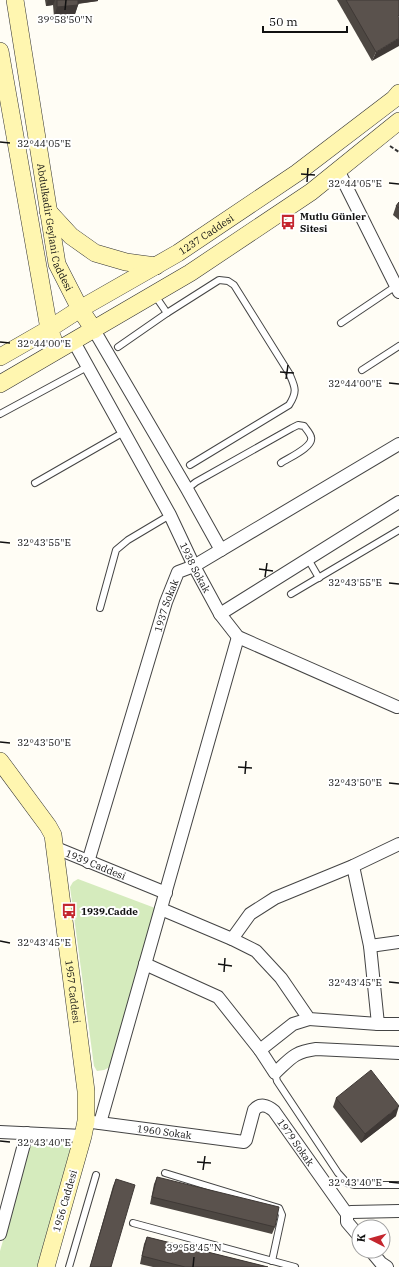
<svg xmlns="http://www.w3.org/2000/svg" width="399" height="1267" viewBox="0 0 399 1267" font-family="'IBM Plex Serif',serif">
  <rect width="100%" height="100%" fill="#fffdf5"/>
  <g fill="#d5ebbd">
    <polygon points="78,879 155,908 156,916 110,1067 104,1070 97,1071 94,1066 70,887 73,882"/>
    <polygon points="35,1144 66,1145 69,1147 70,1150 37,1267 0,1267 0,1251 30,1147"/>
  </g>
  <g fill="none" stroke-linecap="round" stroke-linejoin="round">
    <defs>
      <g id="lane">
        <polyline points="154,294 167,313"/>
        <polyline points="341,323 396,286"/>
        <path d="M118,347L167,313L219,280L228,281L234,285L289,373C295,387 298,391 289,405L190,465"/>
        <polyline points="362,370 399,346"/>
        <polyline points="0,414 87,367"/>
        <polyline points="35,483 124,432"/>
        <path d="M187,489L196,482L292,428L298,425L304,426C306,429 310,433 311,437C314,447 288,458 281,463"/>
        <polyline points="308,559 319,578"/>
        <polyline points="291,594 399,530"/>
        <polyline points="100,608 116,550 128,540 170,515"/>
        <polyline points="275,1073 277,1081 338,1173 347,1183 355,1185 399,1185"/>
        <polyline points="165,1173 279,1208 282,1215 272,1261"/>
        <polyline points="133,1223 295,1267"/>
        <polyline points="69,1267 96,1175"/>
      </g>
      <g id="street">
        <polyline points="338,170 399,292"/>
        <polyline points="94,330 187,489 221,550"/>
        <path id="s1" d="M74,342L170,515L194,566L220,614L238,637L397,707"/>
        <polyline points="220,614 399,502"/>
        <path id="s2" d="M56,848L166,893"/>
        <path id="s3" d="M88,862L166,602L178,572L194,566L399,444"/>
        <polyline points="353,866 370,946 378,1024 399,1024"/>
        <polyline points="161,909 232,939 256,951 281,978 309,1019 378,1024"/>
        <polyline points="232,939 250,914 275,898 353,866 399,844"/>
        <polyline points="370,946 399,942"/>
        <polyline points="145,964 218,997 260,1050 293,1024 309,1019"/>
        <path d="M260,1050L275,1073C291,1058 294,1052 316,1049L399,1053"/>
        <path id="s4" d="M92,1122L244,1142L246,1140L254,1110C260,1103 267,1105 274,1111L347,1214V1222L359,1236"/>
        <polyline points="100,1123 238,637"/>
        <polyline points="0,1132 83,1136"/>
        <polyline points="347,1214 351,1212 399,1211"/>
        <polyline points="0,1234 27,1133"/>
        <polyline points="371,1251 381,1263 387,1267"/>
      </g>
      <g id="secondary">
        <path id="s5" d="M15,0L57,264L80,309L94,330"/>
        <polyline points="0,51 49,329 53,339"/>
        <polyline points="48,211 71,236 95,253 126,262 156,266"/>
        <path id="s6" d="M0,357L49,329L80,309L178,253L297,173L394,99L399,93"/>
        <polyline points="0,384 190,273 311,192 399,121"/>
        <path id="s7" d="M0,761L48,826L53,835L86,1091V1121L83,1136L46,1267"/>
      </g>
    </defs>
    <use href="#lane" stroke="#444" stroke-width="8"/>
    <use href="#street" stroke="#444" stroke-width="14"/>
    <use href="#secondary" stroke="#333" stroke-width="18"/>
    <polyline stroke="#333" stroke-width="2" stroke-dasharray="4 2" stroke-linecap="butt" points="390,146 399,152"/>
    <use href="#lane" stroke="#fff" stroke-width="6"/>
    <use href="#street" stroke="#fff" stroke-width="12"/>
    <use href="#secondary" stroke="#fff6b0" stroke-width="17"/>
  </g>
  <g fill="#4d4742">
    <polygon points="45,0 98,0 98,1 78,4 78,5 75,14 54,17 53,5 46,6"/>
    <polygon points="337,0 399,0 372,61"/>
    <polygon points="399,202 399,220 393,215 396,206"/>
    <polygon points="336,1098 396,1116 361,1143 333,1107"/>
    <polygon points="157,1177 275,1227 272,1234 150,1204 154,1184"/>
    <polygon points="116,1179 111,1267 90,1267 113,1186"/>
    <polygon points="147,1237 268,1267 153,1267 140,1264 144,1244"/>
  </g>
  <g fill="#3f3936">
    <polygon points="48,0 55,0 53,5 46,6"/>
    <polygon points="75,0 98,0 98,1 74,4"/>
    <polygon points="78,5 75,14 54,17 57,7"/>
    <polygon points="399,38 399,46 372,61 376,52"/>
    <polygon points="399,1106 396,1116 361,1143 365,1134"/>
  </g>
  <g fill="#5a524d" stroke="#3f3936">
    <polygon points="57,0 78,0 78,5 57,7"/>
    <polygon points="346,0 399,0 399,15 398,16 399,18 399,38 376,52"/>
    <polygon points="399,202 399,208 396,206"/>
    <polygon points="371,1070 399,1106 365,1134 336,1098"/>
    <polygon points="157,1177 279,1207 275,1227 152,1197"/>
    <polygon points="116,1179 135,1185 111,1267 90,1267"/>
    <polygon points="147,1237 268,1267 185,1267 142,1256"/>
  </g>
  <path fill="none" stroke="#111" stroke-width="1.5" d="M65,10L66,0M0,142L10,143M301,174L315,175M307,182L308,168M389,183L399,184M0,342L10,343M280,372L294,373M286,379L288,365M389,383L399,384M0,542L10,543M259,569L273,571M265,577L267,563M389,583L399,584M0,742L10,743M238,767L252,768M245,774L246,761M389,783L399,784M0,941L10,943M218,964L232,966M224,972L225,958M389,982L399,983M0,1141L10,1142M197,1162L211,1163M203,1170L205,1156M389,1182L399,1183M193,1267L194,1257"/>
  <defs>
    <symbol id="bus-bare" viewBox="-9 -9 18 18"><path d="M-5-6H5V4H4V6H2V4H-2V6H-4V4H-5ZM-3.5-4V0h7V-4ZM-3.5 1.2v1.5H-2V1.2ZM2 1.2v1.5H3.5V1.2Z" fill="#c4262e" stroke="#fff" stroke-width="2.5" paint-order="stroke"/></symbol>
  </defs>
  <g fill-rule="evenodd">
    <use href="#bus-bare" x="277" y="211" width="22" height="22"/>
    <use href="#bus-bare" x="58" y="900" width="22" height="22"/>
  </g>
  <g text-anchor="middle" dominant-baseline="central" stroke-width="4" stroke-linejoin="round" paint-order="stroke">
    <g font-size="10" font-weight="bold" fill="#111" stroke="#fff" text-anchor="start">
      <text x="300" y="216">Mutlu Günler<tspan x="300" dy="12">Sitesi</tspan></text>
      <text x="81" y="911">1939.Cadde</text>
    </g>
    <g font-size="10" fill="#111" stroke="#fff">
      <text stroke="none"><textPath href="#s5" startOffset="231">Abdulkadir Geylani Caddesi</textPath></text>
      <text stroke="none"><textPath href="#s6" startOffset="240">1237 Caddesi</textPath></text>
      <text stroke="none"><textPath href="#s1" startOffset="256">1938 Sokak</textPath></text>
      <text stroke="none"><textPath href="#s3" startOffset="268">1937 Sokak</textPath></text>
      <text stroke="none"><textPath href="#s2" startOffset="43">1939 Caddesi</textPath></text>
      <text stroke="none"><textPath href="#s7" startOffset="249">1957 Caddesi</textPath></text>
      <text stroke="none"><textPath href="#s4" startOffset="73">1960 Sokak</textPath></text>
      <text stroke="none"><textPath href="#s4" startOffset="248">1979 Sokak</textPath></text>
      <text transform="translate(65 1201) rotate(-74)">1956 Caddesi</text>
    </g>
  </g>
  <g font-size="10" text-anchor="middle" fill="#111" stroke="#fff" stroke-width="4" stroke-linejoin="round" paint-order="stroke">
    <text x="65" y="23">39°58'50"N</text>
    <text x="44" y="147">32°44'05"E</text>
    <text x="355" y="187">32°44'05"E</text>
    <text x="44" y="347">32°44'00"E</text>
    <text x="355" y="387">32°44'00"E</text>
    <text x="44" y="546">32°43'55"E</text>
    <text x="355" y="586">32°43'55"E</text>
    <text x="44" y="746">32°43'50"E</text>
    <text x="355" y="786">32°43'50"E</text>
    <text x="44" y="946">32°43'45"E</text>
    <text x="355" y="986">32°43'45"E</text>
    <text x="44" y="1146">32°43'40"E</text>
    <text x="355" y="1186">32°43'40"E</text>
    <text x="194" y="1251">39°58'45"N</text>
  </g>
  <g transform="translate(371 1239) rotate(276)"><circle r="19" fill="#ffffff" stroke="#a0a0a0"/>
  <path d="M0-3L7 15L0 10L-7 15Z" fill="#c4262e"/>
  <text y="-6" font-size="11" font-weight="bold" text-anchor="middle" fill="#111111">K</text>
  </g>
  <path d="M263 26v6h84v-6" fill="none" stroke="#111111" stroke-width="2"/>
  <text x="269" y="26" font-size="12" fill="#111111" stroke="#ffffff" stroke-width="3" paint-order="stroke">50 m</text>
</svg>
